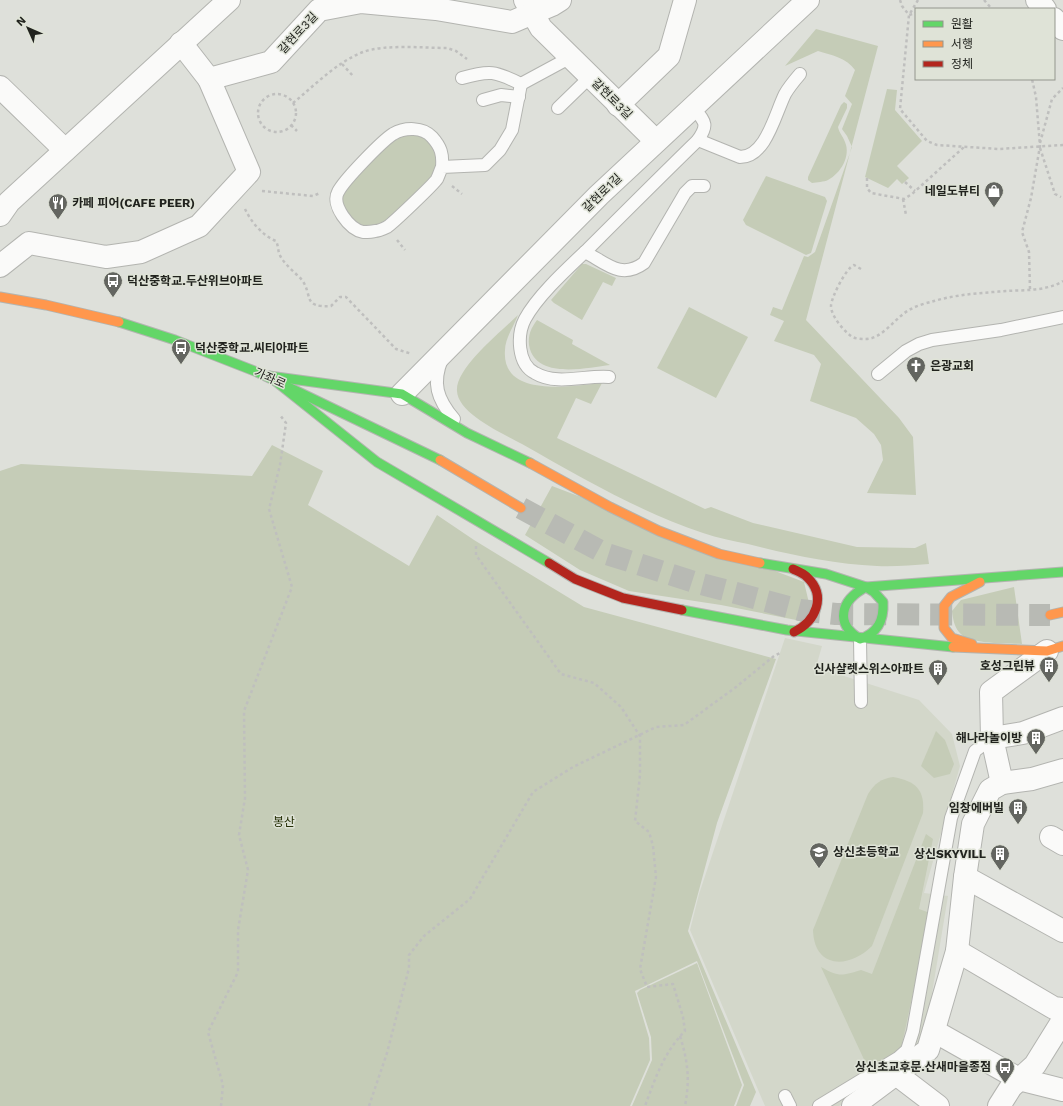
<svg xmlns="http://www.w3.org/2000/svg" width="1063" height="1106" viewBox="0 0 1063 1106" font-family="'Work Sans','Noto Sans KR',sans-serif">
  <rect width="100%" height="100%" fill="#dee0da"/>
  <polygon fill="#d3d7ca" points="785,638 822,646 816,667 919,700 952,734 960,766 924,893 948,896 924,1042 859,1094 839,1106 765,1106 690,930 699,894"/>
  <g fill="#c5ccb7">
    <path d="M816,29L878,46L806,320L899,418L913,437L916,495L867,493L883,460L881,445L874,434L856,418L810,401L821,364L814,355L774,341L784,321L770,315L773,307L782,310L804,256L808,257L815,252L852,147L847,136L842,129L852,104L845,96L855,70C847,58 831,55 818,51L785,66Z"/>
    <polygon points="887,89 897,90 895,110 922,141 897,166 909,178 902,184 897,179 888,188 865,177"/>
    <path d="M844,102L847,104V108L838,127C839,133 843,136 845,142C851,156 841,173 828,180C824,182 817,182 812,183L808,180V177L841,105Z"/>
    <polygon points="407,129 439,144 437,179 375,231 352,225 337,194 343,182"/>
    <polygon points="766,176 825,197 827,201 811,253 806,255 746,225 743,220"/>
    <polygon points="582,264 586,264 616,278 612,286 603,282 582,320 554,303 551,300"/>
    <polygon points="689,307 748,337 716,398 657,368"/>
    <path d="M518,315C514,326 505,338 505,350C501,399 572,386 602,383L591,404L576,398L557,438L705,509L711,507L753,523L857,547L915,548L926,543L929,564C912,565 894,567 877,566C833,564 791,555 748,544C733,541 718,538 703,533C640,512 580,477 522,444C504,434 458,414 457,391C455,368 502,331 518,315Z"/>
    <path d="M537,320L573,340L572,344L610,365C586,368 535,380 529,345C528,335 531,328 537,320Z"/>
    <polygon points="272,445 323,471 308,505 409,566 437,515 474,540 584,607 776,659 717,823 688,931 756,1092 750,1106 736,1106 744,1085 697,961 635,991 649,1038 650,1060 630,1106 0,1106 0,471 21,464 252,476"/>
    <polygon points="552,486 804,582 809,603 796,620 721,605 629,591 580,570 525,535"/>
    <path d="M1014,587L1022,644C1008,643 968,645 959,632C954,626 953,619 952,611L961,600Z"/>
    <polygon points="936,731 945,740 954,764 950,774 934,778 921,766"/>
    <path d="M893,777C915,781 925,789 923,813L872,946C849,969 814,969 813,930L868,794C875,783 881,779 893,777Z"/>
    <path d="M926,834L933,839L919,909L930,913L901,1049L868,1068L821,967C839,977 841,976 861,970L872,974Z"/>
    <polygon points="697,963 742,1085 734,1106 632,1106 652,1060 651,1037 637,993 640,990"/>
  </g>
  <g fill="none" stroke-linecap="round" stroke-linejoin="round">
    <polyline stroke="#b8bab4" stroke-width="22" stroke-dasharray="22 11" stroke-linecap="butt" points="521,508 604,553 694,582 800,610 836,614 1050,615"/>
    <defs>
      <g id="lane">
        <path d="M462,78C490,70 495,71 521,84L571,57"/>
        <polyline points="483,100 501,95 519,97"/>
        <polyline points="558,108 590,77"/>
        <path d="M698,140L740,157C766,157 775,114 785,94C789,87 794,81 800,74"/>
        <path d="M442,167C440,171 439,175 437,179C434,184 392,224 387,227C383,229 378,231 375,231C372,232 366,232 363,232C349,229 331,205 338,192C344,180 382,141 393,134C405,127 423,127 432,137C441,147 443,154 442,167L485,165L500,150L512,130L521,84"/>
        <path d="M585,252C606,263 621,280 644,263L685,193L692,186H704"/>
        <path d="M442,359C432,383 437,399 454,419"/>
        <polyline points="878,374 906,351 919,344 932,340 1001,330 1063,317"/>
        <path d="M609,377C585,375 557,386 535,373C517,364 517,334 525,319C538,295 568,268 588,249C624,213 661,176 698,140C709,124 705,122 693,107"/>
        <polyline points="860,639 861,702"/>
        <polyline points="785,1096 790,1106"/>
        <polyline points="819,1106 898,1058 907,1050 913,1031 951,818 975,751 992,738"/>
      </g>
      <g id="street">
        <polyline points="525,0 541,28 656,141"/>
        <polyline points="1037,0 1045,9"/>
        <polyline points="1054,19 1063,29"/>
        <polyline points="181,43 209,79 271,62 319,10 361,2 436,9 512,22 552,5 560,0"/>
        <polyline points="0,87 65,150"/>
        <polyline points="618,105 669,56 685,0"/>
        <polyline points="0,215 9,202 229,0"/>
        <polyline points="0,266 29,243 106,257 141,252 199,226 249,172 209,79"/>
        <polyline points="402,394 599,195 808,0"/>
        <polyline points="992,738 1023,733 1063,718"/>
        <polyline points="1002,783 992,738 991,692 1047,651"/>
        <polyline points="1051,837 1063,844"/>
        <polyline points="965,877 1063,931"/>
        <polyline points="957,951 1054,1008 1063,1009"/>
        <polyline points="934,1031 1019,1079 1063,1090"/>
        <polyline points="896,1074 938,1106"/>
        <polyline points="853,1106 928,1050 957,951 965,877 973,824 990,790 1002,783 1032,779 1063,770"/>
        <polyline points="999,1106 1011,1087 1035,1065 1063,1020"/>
      </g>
      <g id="fast">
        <polyline points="119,322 175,340 257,372 440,460"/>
        <polyline points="269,376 377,462 549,563"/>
        <polyline points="269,376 402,394 467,433 530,463"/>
        <polyline points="760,563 826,574 866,587 1063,572"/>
        <path d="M866,587L874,592L883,602C884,620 878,633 860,639C834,623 841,600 866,587Z"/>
        <polyline points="682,610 787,630 953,647"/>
      </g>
      <g id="slow">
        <polyline points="0,297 46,305 119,322"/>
        <polyline points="440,460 521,508"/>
        <polyline points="530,463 610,507 659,531 719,554 760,563"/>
        <polyline points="1050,615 1063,612"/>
        <polyline points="972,644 952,638 944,628 944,606 951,597 980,582"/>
        <polyline points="953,647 1047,651 1063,646"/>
      </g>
      <g id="jam">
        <polyline points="549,563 575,579 623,598 682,610"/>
        <path d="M793,569C797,571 803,573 807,577C827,596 816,621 794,632"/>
      </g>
    </defs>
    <use href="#lane" stroke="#b3b4b0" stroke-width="14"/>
    <use href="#street" stroke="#b3b4b0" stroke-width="24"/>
    <use href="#fast" stroke="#b3b4b0" stroke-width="11"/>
    <use href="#slow" stroke="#b3b4b0" stroke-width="11"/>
    <use href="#jam" stroke="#b3b4b0" stroke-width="11"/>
    <g stroke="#bfbfbe" stroke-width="2.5" stroke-dasharray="3 3" stroke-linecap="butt">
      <polyline points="900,0 902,6 909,15 916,13"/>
      <polyline points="918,0 909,15 900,109 927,141 937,145 999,149 1063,145"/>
      <polyline points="984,0 992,9"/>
      <polyline points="342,64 354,77"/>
      <circle cx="277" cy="113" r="19"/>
      <path d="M293,103C315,85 337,62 363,52C386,44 422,48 447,48L456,51L467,59"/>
      <polyline points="291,125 297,131"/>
      <polyline points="1040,143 1052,99 1063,88"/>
      <polyline points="1040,148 1055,194 1061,197"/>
      <polyline points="867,178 867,188 871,193 904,199 912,194 964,147"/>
      <polyline points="905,182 915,191"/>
      <polyline points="452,186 462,194"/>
      <polyline points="262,191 313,196 320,193"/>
      <polyline points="903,199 906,215"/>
      <path d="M245,209C251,222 263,236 276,241C278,245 278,249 279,253C283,264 295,272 302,280C313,295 302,308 331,306L340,297H346L396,349L412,354"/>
      <polyline points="397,240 405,250"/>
      <path d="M861,269L854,265C846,268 831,298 831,306C831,316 844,331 851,336C855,339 861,339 866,339C883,339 896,316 911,309C918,305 927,303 934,301C958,294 982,293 1006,291C1025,290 1047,291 1063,281"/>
      <polyline points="1030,289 1029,252 1022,232 1031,198 1040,146 1036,97 1032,79"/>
      <path d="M476,546V555L561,674L594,683L621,707L640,736V775L635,821L649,832L653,846L656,877L640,969L647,987L673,984L683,1017L685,1031C664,1052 655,1079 645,1106"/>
      <path d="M680,1036C688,1062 690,1079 685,1106"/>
      <polyline points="221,1106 223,1085 208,1032 238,972 238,930 248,870 239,835 245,798 244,711 292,587 269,509 280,465 286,423 280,415"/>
      <polyline points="369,1106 387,1053 409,968 409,955 424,936 470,899 533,792 573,767 656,727 684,725 736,687 774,656 782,652"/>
    </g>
    <use href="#lane" stroke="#fafaf9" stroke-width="12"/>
    <use href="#street" stroke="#fafaf9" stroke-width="22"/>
    <use href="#fast" stroke="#63d668" stroke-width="9"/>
    <use href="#slow" stroke="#ff974d" stroke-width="9"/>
    <use href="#jam" stroke="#b3261e" stroke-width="9"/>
  </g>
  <defs>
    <symbol id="shop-pin" viewBox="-11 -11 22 30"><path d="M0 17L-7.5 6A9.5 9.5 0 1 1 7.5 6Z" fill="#636560" stroke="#dfe3d7"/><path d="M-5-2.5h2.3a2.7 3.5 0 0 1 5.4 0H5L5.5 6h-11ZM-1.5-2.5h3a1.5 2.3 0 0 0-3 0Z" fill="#fff"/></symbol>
    <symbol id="restaurant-pin" viewBox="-11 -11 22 30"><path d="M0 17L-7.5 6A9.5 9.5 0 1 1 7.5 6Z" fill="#636560" stroke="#dfe3d7"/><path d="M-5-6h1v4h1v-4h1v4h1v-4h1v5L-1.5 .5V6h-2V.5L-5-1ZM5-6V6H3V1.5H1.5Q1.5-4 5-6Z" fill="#fff"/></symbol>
    <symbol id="bus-pin" viewBox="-11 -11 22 30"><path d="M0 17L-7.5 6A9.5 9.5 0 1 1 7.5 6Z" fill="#636560" stroke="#dfe3d7"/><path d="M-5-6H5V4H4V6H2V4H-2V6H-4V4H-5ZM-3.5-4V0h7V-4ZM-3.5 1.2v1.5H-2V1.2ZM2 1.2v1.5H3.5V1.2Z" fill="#fff"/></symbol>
    <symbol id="church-pin" viewBox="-11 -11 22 30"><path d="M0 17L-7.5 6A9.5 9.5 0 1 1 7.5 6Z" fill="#636560" stroke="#dfe3d7"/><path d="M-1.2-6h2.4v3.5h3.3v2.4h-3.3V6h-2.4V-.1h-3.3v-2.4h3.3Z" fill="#fff"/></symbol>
    <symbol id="building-pin" viewBox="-11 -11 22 30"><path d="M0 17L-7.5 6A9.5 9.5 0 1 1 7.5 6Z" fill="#636560" stroke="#dfe3d7"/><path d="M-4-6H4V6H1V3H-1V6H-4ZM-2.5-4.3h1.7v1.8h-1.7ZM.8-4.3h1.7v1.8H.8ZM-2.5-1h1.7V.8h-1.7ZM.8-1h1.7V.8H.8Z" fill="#fff"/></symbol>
    <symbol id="school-pin" viewBox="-11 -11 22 30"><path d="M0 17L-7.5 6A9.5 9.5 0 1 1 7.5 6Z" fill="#636560" stroke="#dfe3d7"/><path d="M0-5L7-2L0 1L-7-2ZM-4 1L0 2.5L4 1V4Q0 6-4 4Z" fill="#fff"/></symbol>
  </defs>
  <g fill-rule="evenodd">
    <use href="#shop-pin" x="983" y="180" width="22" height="30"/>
    <use href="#restaurant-pin" x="47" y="192" width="22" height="30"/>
    <use href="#bus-pin" x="102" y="270" width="22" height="30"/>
    <use href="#bus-pin" x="170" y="337" width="22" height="30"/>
    <use href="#church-pin" x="905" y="355" width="22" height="30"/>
    <use href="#building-pin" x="1038" y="655" width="22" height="30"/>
    <use href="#building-pin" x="927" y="658" width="22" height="30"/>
    <use href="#building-pin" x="1025" y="727" width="22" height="30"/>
    <use href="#building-pin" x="1007" y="797" width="22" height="30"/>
    <use href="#school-pin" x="808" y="841" width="22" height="30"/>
    <use href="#building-pin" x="989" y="843" width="22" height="30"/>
    <use href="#bus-pin" x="994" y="1056" width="22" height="30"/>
  </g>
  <g text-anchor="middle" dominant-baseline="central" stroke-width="3" stroke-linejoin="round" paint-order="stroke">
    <g font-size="12" fill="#21231e" stroke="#dfe3d7">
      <text transform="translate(298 33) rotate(-47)">갈현로3길</text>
      <text transform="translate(612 99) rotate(45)">갈현로3길</text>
      <text transform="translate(602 193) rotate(-44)">갈현로1길</text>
      <text transform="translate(270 378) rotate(24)">가좌로</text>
    </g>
    <g font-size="12" font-weight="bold" fill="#21231e" stroke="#dfe3d7" text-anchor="end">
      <text x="980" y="191">네일도뷰티</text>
      <text x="72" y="203" text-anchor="start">카페 피어(CAFE PEER)</text>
      <text x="127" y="281" text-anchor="start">덕산중학교.두산위브아파트</text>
      <text x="195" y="348" text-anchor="start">덕산중학교.씨티아파트</text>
      <text x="930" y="366" text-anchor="start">은광교회</text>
      <text x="1035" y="666">호성그린뷰</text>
      <text x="924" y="669">신사샬렛스위스아파트</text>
      <text x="1022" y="738">해나라놀이방</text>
      <text x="1004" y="808">임창에버빌</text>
      <text x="833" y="852" text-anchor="start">상신초등학교</text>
      <text x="986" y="854">상신SKYVILL</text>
      <text x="991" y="1067">상신초교후문.산새마을종점</text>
    </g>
    <g font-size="12" fill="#263006" stroke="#dfe3d7">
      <text x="284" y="822">봉산</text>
    </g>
  </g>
  <rect x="915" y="8" width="140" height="72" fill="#dfe3d7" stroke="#93968d"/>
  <rect x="923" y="21" width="20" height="6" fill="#63d668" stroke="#93968d"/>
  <text x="951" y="28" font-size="12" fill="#21231e">원활</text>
  <rect x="923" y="41" width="20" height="6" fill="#ff974d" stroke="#93968d"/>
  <text x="951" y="48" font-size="12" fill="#21231e">서행</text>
  <rect x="923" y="61" width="20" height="6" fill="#b3261e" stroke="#93968d"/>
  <text x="951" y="68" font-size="12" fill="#21231e">정체</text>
  <g transform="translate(28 28) rotate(315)" stroke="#dfe3d7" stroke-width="3" paint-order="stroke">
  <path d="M0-3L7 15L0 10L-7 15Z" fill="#21231e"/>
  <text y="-6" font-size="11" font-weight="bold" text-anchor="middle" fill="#21231e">N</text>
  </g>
</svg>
